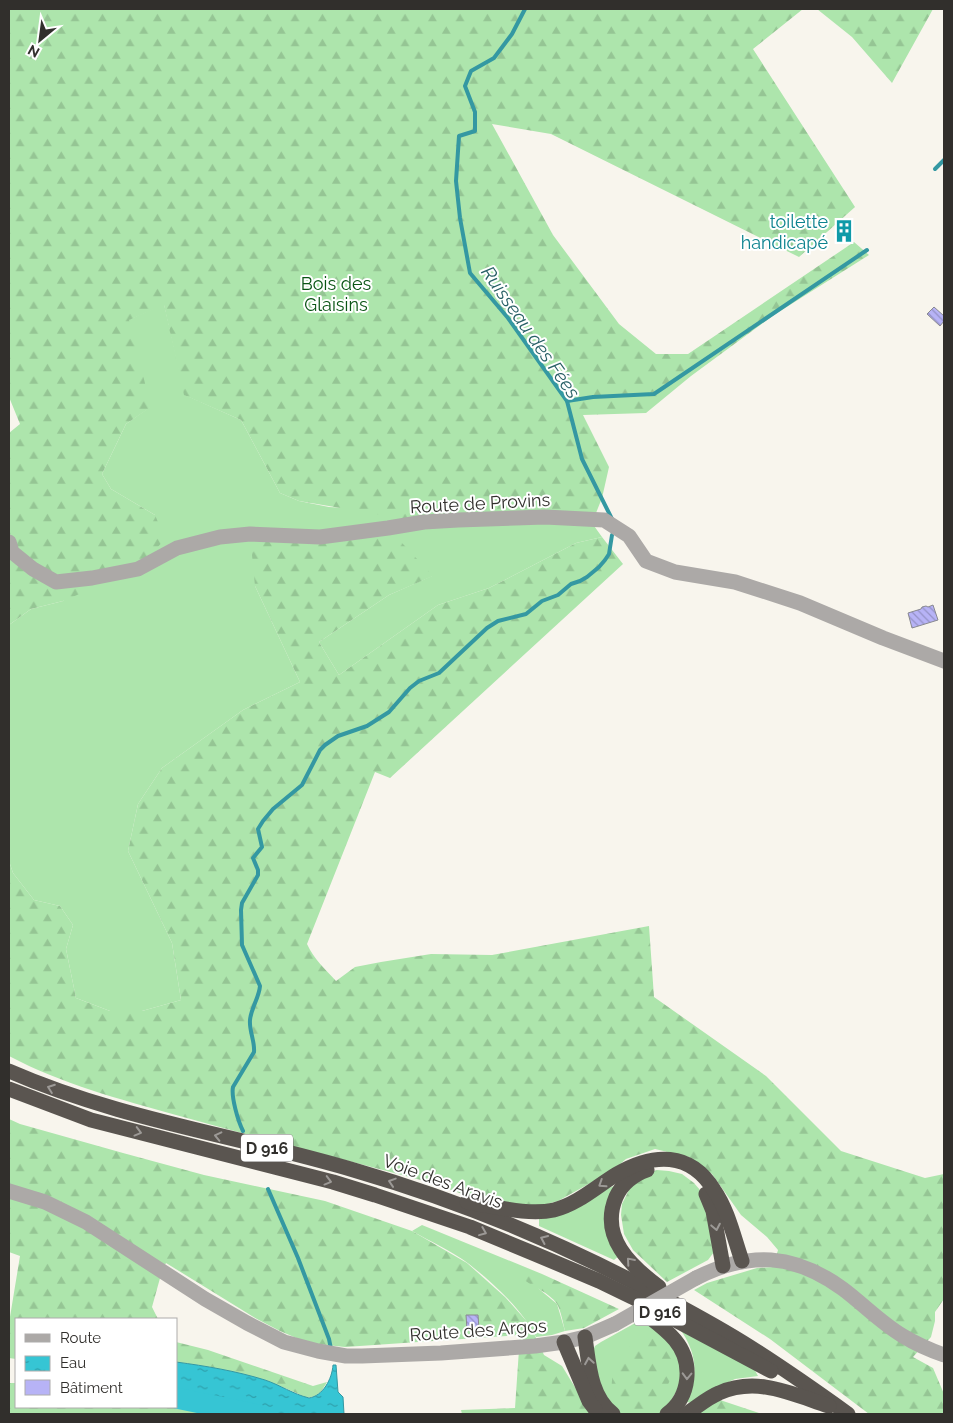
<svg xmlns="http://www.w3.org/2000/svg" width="953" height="1423" viewBox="0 0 953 1423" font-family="Raleway,sans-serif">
  <defs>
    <pattern id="forest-firs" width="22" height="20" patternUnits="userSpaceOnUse" patternTransform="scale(1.25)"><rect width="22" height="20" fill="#ade5ac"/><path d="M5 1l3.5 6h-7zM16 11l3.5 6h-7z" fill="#95c594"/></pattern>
    <pattern id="water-ripples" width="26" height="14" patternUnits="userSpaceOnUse" patternTransform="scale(1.25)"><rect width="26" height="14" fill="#36c5d4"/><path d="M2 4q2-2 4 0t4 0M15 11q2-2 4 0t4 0" fill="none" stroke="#2ea0ac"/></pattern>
    <pattern id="building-back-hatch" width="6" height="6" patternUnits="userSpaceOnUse" patternTransform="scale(1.25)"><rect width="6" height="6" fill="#b7b3f6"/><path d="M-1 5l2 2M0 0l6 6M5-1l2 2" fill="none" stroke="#9592c7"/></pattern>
  </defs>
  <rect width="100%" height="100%" fill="#f8f5ed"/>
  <g fill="#ade5ac">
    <polygon points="164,304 185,395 241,420 280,493 299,501 329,507 592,523 602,537 576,543 489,588 438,605 339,675 319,642 389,595 432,576 255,586 300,682 243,710 162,768 138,804 128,851 172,943 181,1000 142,1011 110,1011 76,998 66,949 73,925 60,906 34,900 13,873 9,861 9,625 31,609 63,601 155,515 111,489 102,474 126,424 150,407 128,320"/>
    <polygon points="617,1185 620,1255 614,1260 539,1226 539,1219 595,1193"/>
    <path d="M422,1225L542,1274H527L539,1289L557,1304L565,1331L552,1335L536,1337C523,1310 493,1283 469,1264C452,1251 431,1242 412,1231Z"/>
    <polygon points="646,1317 674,1342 685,1377 664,1412 658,1414 623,1414 618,1413 606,1404 592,1353 595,1346 601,1342"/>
    <path d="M680,1329L752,1365L758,1376L735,1379L705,1393L693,1403L686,1402C699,1376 697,1353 680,1329Z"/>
  </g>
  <g fill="url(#forest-firs)">
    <polygon points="9,9 803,9 753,49 855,207 799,257 551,134 492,124 553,235 619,324 656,354 688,354 854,242 869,255 774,315 691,376 646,413 583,415 609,467 602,498 592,523 424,522 299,501 280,493 241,420 184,395 164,305 129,320 151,407 126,424 102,474 111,489 155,515 165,539 138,569 63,601 31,609 9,625 9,433 20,424 9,397"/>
    <polygon points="817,9 933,9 892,83 852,37"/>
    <path d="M388,528L433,576L389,595L319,642L339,675L438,605L489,588L576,543L602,537L623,564L390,778L375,772L307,944C314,959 325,969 336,981L355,967L381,962L431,954L492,955L649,926L654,997L766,1076L841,1151L925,1178L944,1174V1299L935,1312V1321L931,1337L913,1357L933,1368L944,1394V1414H869L770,1339L694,1290L707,1283L757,1268L773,1267L778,1250L767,1237L741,1215L712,1174L689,1157L655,1149L626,1159L612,1171L558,1201L533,1208L468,1196L432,1183C347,1160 261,1139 176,1115C119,1099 62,1084 9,1056V861L13,873L34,900L60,906L73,925L66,949L76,998L110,1011H142L181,1000L172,943L128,851L138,804L162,768L243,710L300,682L255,586L250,534Z"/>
    <polygon points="9,1119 20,1124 123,1153 204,1175 325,1201 412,1231 467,1263 505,1297 530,1325 544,1355 562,1366 581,1397 593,1414 462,1414 461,1410 515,1408 520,1335 345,1347 308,1343 280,1331 257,1319 166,1263 162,1271 152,1307 158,1319 16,1319 16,1359 9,1358 9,1323 20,1256 9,1252"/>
    <polygon points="657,1170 669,1171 682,1174 694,1183 706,1197 714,1252 708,1260 667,1282 633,1250 624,1234 621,1215 622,1204 630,1188 642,1175"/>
    <path d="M527,1274H542L619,1309L584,1328L565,1331C563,1323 561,1311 557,1304C549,1292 532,1287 522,1278Z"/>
    <path d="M646,1338C651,1338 657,1338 661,1340C677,1348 676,1373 667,1386C661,1396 651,1403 642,1411C618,1410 608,1397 613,1374C614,1371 614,1366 616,1362C621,1350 634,1343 646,1338Z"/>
    <path d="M176,1342L208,1350L313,1386L327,1382C322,1391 317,1399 305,1397C292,1391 279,1385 265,1380C236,1371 206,1366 176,1362Z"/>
    <polygon points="9,1383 16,1383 16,1407 176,1407 176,1392 222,1401 262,1414 9,1414"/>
    <polygon points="720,1400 759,1413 761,1414 692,1414"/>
  </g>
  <path fill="url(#water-ripples)" stroke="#3498a2" d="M176,1362C206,1366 236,1371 265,1380C280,1385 293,1394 309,1398C323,1396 332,1379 333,1365H336L338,1392L343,1397L344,1414H262L222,1401L176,1392Z"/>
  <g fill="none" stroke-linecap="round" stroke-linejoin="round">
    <g stroke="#3498a2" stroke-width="4">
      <polyline points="525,9 512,34 494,58 471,71 465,86 475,112 475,131 459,136 456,181 460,218 470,273 508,318 567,401 582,459 612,519"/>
      <polyline points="935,169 944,160"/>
      <polyline points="567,401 593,397 654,394 867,250"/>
      <path d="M243,1131C238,1121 231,1097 233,1087L254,1052C255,1041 249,1031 250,1020C251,1008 259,998 260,986L242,945L241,910L242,903L258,875V870L253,858L262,847L258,829L263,821L273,809L302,785L320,750L325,745L338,736L367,726L389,712L410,688L419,681L439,673L487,628L498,621L526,614L542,601L558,595L571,584L580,581L587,577L599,567L605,560L609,554L612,535"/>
      <polyline points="268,1189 298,1258 329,1339 331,1349"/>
    </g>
    <polyline stroke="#36c5d4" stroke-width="21" points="176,1398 254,1414"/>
  </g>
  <g fill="url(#building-back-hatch)" stroke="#898990">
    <polygon points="934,307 944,316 944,321 940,326 927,314"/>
    <polygon points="933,605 938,620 912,628 908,613 921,609 922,607 926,606 928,607"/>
    <polygon points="466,1315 478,1315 479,1329 467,1330"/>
  </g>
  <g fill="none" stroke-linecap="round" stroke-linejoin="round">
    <g stroke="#aca9a7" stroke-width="15">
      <polyline points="9,542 12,552 33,569 56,582 92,578 138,569 177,548 220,537 250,534 320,537 388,528 424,522 458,520 545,517 604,520 629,536 646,561 675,572 735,582 800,603 883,638 944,661"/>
      <polyline points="9,1191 45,1202 86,1222 205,1299 247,1323 284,1342 318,1351 346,1356 362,1356 441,1353 535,1346 564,1342 585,1337 615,1324"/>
      <path d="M696,1278C749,1251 794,1253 843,1289C863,1304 881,1323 903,1336C916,1344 930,1350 944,1355"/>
    </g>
    <g stroke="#5a5550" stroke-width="15">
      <path d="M9,1071C121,1120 241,1136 357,1171C464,1202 568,1246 666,1299C694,1314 722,1329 750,1347C783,1368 816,1391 848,1414"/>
      <polyline points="9,1089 91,1120 333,1182 375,1195 470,1227 535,1254 599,1281 632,1297 771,1371"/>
      <path d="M647,1170C633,1175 622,1184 616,1197C599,1237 631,1266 659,1287"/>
      <polyline points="706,1194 713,1211 723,1266"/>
      <path d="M467,1202C494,1206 528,1216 554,1210C578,1204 597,1186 617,1174C653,1153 690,1151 714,1190C728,1210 734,1238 742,1261"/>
      <path d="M639,1309C651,1319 665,1328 675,1340C694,1363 690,1397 667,1414"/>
      <path d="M585,1337C589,1364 590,1396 613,1414"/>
      <polyline points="564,1342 589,1401 595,1409"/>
      <path d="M686,1414C697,1407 707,1398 719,1393C757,1376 792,1394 829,1406"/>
    </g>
    <polyline stroke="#aca9a7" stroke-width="15" points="615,1324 696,1278"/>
  </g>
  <defs><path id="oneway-chevron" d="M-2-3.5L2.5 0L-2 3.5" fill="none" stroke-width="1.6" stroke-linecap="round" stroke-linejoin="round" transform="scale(1.25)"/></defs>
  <g stroke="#9c9996">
    <use href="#oneway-chevron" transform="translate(51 1088) rotate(-160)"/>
    <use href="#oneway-chevron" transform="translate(138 1132) rotate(15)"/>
    <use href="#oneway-chevron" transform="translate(218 1136) rotate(-167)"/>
    <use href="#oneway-chevron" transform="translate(328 1181) rotate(15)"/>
    <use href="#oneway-chevron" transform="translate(392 1182) rotate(-162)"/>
    <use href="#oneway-chevron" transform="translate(602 1184) rotate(147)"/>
    <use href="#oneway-chevron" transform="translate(716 1227) rotate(79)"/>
    <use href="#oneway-chevron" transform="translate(483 1232) rotate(22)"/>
    <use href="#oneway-chevron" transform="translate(544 1239) rotate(-156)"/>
    <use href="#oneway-chevron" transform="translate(630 1261) rotate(-131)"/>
    <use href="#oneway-chevron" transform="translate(589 1361) rotate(-99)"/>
    <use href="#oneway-chevron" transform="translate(687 1376) rotate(91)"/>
  </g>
  <defs>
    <symbol id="building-bare" viewBox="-9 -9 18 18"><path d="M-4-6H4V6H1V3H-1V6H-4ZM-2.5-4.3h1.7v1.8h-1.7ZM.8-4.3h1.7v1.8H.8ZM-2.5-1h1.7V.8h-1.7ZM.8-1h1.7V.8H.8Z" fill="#0f9aa8" stroke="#fff" stroke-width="2.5" paint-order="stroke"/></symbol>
  </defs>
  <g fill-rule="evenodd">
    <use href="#building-bare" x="828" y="215" width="32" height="32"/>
  </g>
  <g text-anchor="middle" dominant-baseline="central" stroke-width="4" stroke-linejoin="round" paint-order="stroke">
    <g fill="#fff" stroke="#6f6d6b" stroke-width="1">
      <rect x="241" y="1134.5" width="52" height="27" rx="4"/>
      <rect x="634" y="1298.5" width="52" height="27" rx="4"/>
    </g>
    <g font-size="16" font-weight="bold" fill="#312f2c">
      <text x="267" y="1148">D 916</text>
      <text x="660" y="1312">D 916</text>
    </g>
    <g font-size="18" fill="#0d838f" stroke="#fff" text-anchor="end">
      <text x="828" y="221">toilette<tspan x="828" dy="21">handicapé</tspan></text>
    </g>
    <g font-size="18" fill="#095414" stroke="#fff">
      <text x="336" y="283">Bois des<tspan x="336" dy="21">Glaisins</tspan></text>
    </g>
    <g font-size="18" fill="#312f2c" stroke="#fff">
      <text transform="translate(480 503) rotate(-3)">Route de Provins</text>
      <text transform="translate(443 1181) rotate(20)">Voie des Aravis</text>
      <text transform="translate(478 1330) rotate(-4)">Route des Argos</text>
    </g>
    <g font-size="19" font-style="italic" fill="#275f65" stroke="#fff">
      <text transform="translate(531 332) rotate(55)">Ruisseau des Fées</text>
    </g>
  </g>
  <rect width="953" height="1423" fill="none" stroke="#312f2c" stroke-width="20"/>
  <rect x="15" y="1318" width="162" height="90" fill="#ffffff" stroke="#adacab"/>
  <rect x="25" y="1334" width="25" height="8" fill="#aca9a7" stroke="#adacab"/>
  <text x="60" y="1343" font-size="15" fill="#312f2c">Route</text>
  <rect x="25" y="1356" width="25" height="15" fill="url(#water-ripples)" stroke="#adacab"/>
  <text x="60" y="1368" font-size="15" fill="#312f2c">Eau</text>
  <rect x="25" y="1380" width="25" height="15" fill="#b7b3f6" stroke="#adacab"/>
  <text x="60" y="1393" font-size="15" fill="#312f2c">Bâtiment</text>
  <g transform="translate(40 40) rotate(209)" stroke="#ffffff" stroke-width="4" paint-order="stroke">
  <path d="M0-4L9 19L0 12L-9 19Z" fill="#312f2c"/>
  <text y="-8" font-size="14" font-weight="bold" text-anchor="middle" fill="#312f2c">N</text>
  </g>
</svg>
